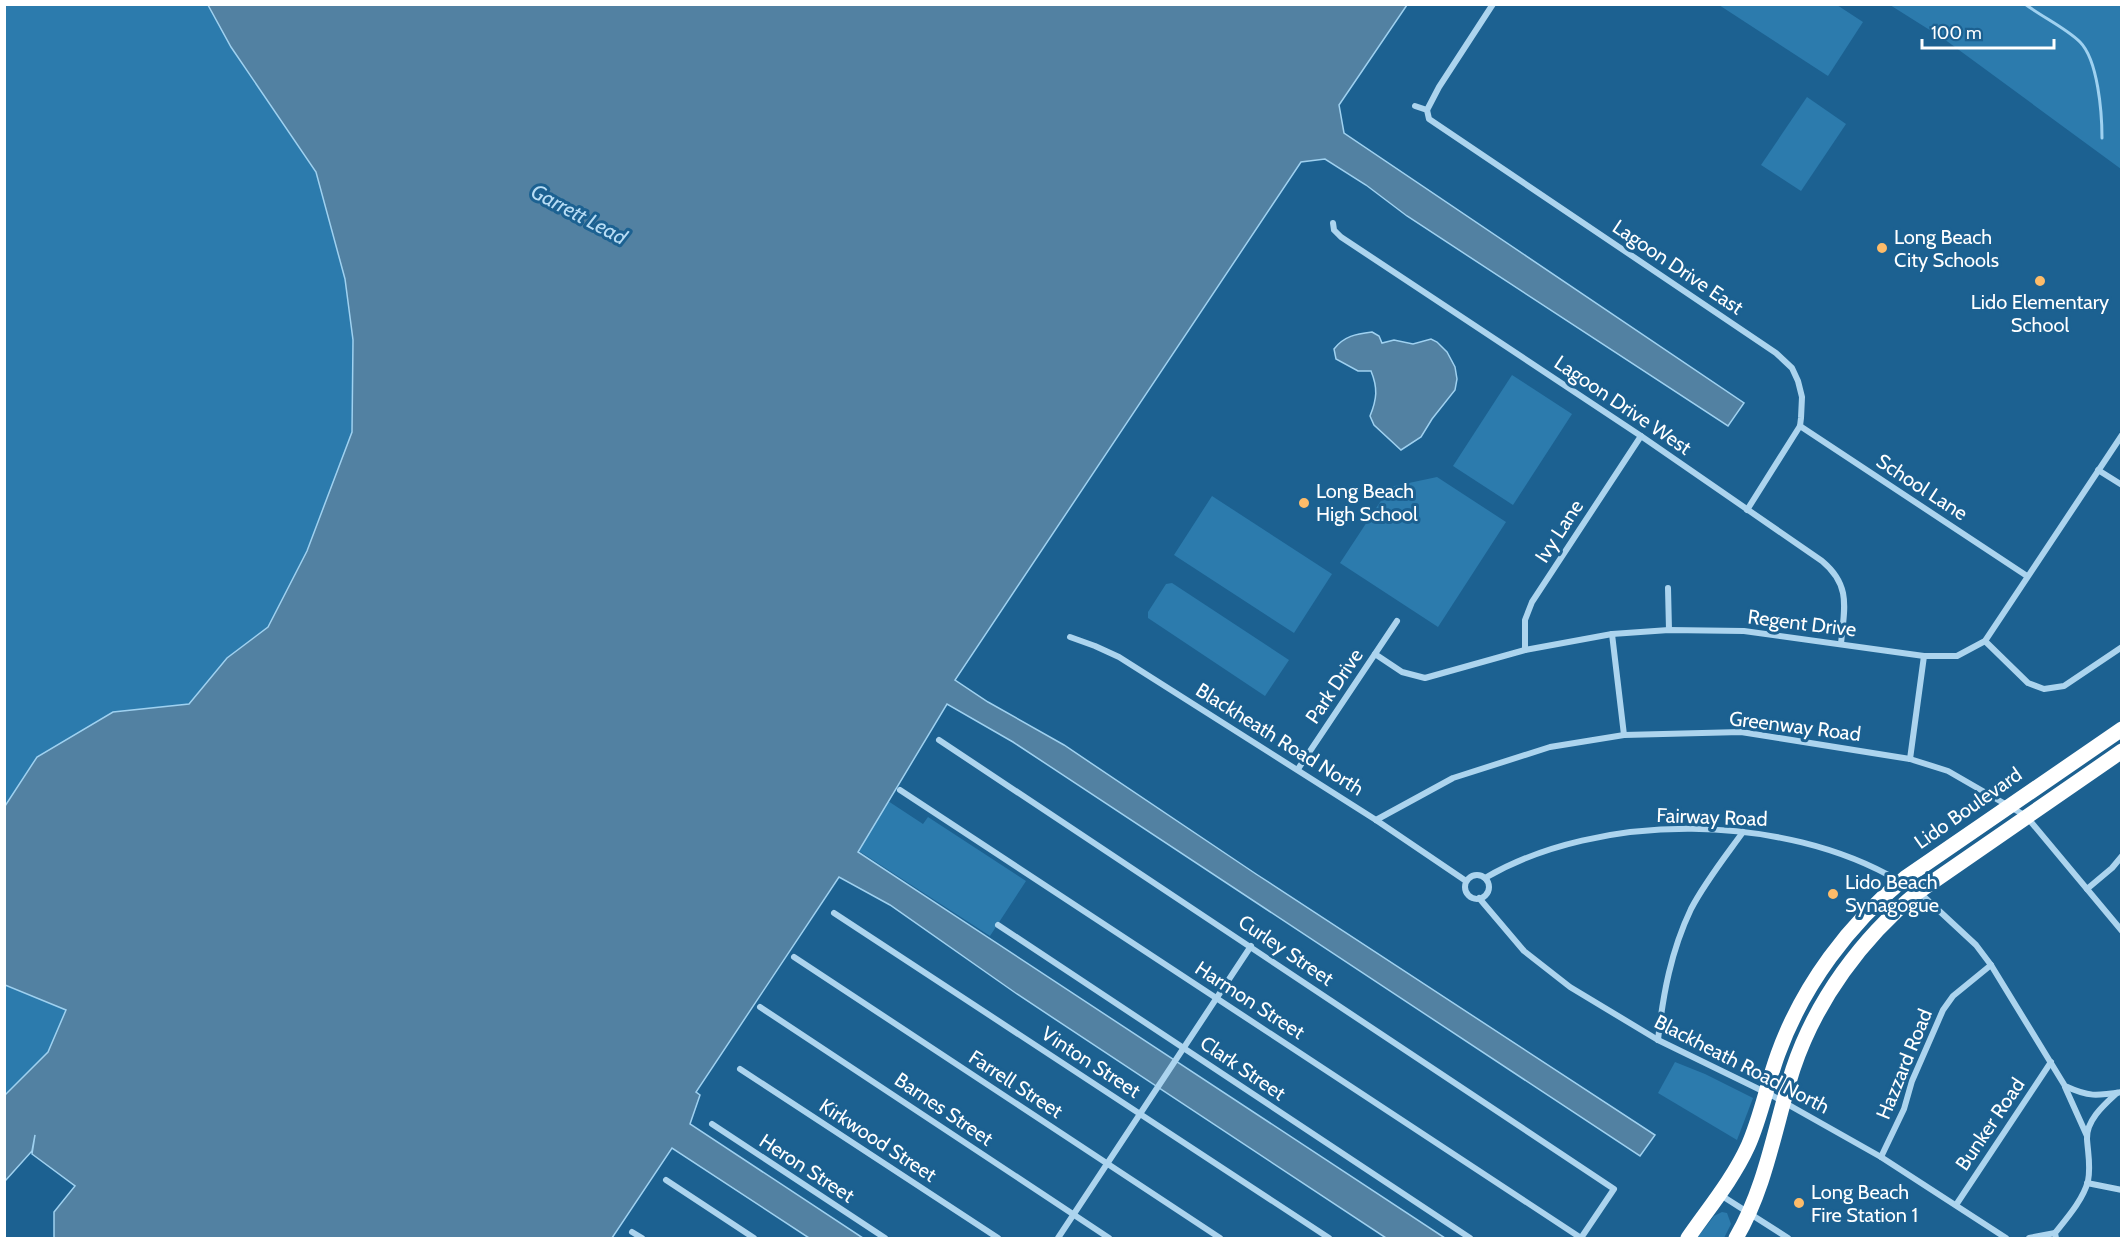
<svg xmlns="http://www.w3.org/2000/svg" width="2126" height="1243" viewBox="0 0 2126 1243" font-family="Cabin,sans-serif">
  <rect width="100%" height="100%" fill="#1c6191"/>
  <g fill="#2c7bad">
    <polygon points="5,5 208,5 231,47 316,172 345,279 353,340 352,432 307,551 268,627 227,658 189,705 113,712 5,806"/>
    <polygon points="1719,5 1837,5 1863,22 1828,76"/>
    <polygon points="1890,5 2121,5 2121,169 1944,39"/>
    <polygon points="1807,97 1846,124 1801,191 1761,165"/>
    <polygon points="1512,375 1572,414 1513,505 1453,466"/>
    <polygon points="1437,477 1506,522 1438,627 1340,563 1390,487"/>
    <polygon points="1212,496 1332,574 1294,633 1174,555"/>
    <polygon points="1172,583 1289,660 1265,696 1148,618 1148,612 1166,584"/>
    <polygon points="888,801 923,824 928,817 1026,881 990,936 859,851"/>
    <polygon points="5,985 67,1010 48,1052 5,1095"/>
    <polygon points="1675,1062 1705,1074 1753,1098 1737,1140 1658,1093"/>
    <polygon points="1722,1212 1727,1213 1731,1224 1724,1238 1697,1238 1714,1216"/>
  </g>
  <g fill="#5281a2" stroke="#9fd1f0" stroke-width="1.5">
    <polygon points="208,5 1407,5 1339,105 1344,133 1744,403 1728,426 1407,216 1366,185 1325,159 1301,162 955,680 988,702 1064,745 1256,874 1655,1135 1640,1156 1013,742 947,704 858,852 1445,1238 1386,1238 1017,994 890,905 839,877 696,1092 700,1095 690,1124 863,1238 809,1238 672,1148 612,1238 54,1238 54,1212 75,1186 32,1154 35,1135 32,1151 5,1181 5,1095 48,1052 66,1010 5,985 5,806 37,757 113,712 189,704 227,658 268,627 307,551 352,432 353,340 345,279 316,172 231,47"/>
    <path d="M1372,332L1379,336L1382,343L1394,340L1413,344L1431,339L1437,342L1447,352L1455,367L1457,379L1455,390L1432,419L1421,437L1401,450L1374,425L1370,416C1377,399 1378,388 1371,371H1358L1336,359L1334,349C1344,336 1356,334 1372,332Z"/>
  </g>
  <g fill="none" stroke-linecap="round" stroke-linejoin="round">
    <path stroke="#9fd1f0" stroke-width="3" d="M2025,4C2042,17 2066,28 2080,42C2098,60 2102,113 2102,138"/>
    <g stroke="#acd4ee" stroke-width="6">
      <polyline points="1415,106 1427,110 1429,119 1776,353 1792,368 1798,381 1802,397 1801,418 1800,426 1747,510"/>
      <polyline points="1427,110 1439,87 1493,4"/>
      <path d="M1333,223L1334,230L1341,237L1641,436L1822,561C1852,586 1844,609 1841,644"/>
      <polyline points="1800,426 2027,576"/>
      <polyline points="2098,470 2122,485"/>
      <polyline points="1668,588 1669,630"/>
      <polyline points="1612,634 1624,735"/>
      <polyline points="1070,637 1095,646 1119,657 1376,820 1466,881"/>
      <polyline points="1985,641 2028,683 2044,689 2064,686 2122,647"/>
      <polyline points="1525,650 1525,620 1532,602 1641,436"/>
      <polyline points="1375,654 1402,672 1425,678 1525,650 1612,634 1669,630 1744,631 1924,656 1957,656 1985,641 2122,435"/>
      <polyline points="939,740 1614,1189 1581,1238"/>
      <polyline points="1910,759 1924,656"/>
      <polyline points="1298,769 1397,621"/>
      <polyline points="900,790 1581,1238"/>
      <polyline points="1376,820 1453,778 1550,747 1624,735 1741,732 1910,759 1948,771 2026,816 2122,931"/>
      <circle cx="1477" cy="887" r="12"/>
      <path d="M1485,878C1600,811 1784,813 1899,881"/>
      <polyline points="2087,889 2112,868 2122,856"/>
      <path d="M1920,893L1976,945L1991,965L2065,1086C2089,1097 2096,1096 2122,1092"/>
      <polyline points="1479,898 1524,951 1570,987 1658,1040 1773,1096 1881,1157 2006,1238"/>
      <polyline points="834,913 1329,1238"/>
      <polyline points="998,925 1470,1238"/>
      <polyline points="794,957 1220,1238"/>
      <polyline points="760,1007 1109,1238"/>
      <path d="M1658,1040C1663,994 1671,951 1691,909C1705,882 1725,857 1743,832"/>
      <polyline points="740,1069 998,1238"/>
      <polyline points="2065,1087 2087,1136"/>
      <polyline points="712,1124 885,1238"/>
      <polyline points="1881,1157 1904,1109 1912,1081 1943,1010 1953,996 1991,965"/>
      <polyline points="666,1180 754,1238"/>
      <polyline points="2087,1183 2122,1190"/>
      <polyline points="1719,1194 1788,1238"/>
      <polyline points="1956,1205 2051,1062"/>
      <polyline points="632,1232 642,1238"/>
      <polyline points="1058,1238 1251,946"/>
      <polyline points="2029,1238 2055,1233"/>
      <path d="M2056,1238L2055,1233C2067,1218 2083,1200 2088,1181C2091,1166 2088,1154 2087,1139C2086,1120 2105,1104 2117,1093"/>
    </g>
    <g stroke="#fff" stroke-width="15">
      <path d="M1688,1238C1708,1209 1733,1179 1748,1146C1761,1117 1767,1084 1778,1054C1803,985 1849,924 1905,878L2122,729"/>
      <path d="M1736,1238C1766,1187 1775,1126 1793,1069C1816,1000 1862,938 1918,892L2122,751"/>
    </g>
  </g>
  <g fill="#febc69" stroke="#1c6191" stroke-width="2">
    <circle cx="1882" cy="248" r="6"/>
    <circle cx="2040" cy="281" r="6"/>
    <circle cx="1304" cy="503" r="6"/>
    <circle cx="1833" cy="894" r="6"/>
    <circle cx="1799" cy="1203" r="6"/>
  </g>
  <g text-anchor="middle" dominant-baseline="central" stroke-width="6" stroke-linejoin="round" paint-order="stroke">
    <g font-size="20" fill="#fff" stroke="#1c6191" text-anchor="start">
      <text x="1894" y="237">Long Beach<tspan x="1894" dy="23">City Schools</tspan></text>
      <text x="2040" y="302" text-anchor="middle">Lido Elementary<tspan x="2040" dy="23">School</tspan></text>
      <text x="1316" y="491">Long Beach<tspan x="1316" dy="23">High School</tspan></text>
      <text x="1845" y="882">Lido Beach<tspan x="1845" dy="23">Synagogue</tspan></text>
      <text x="1811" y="1192">Long Beach<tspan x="1811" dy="23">Fire Station 1</tspan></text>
    </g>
    <g font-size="20" fill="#fff" stroke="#1c6191">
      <text transform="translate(1678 267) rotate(34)">Lagoon Drive East</text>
      <text transform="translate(1623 405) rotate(34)">Lagoon Drive West</text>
      <text transform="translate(1922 487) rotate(33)">School Lane</text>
      <text transform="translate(1559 531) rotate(-57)">Ivy Lane</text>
      <text transform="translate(1802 623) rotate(7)">Regent Drive</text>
      <text transform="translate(1334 686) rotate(-56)">Park Drive</text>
      <text transform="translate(1795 726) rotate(7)">Greenway Road</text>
      <text transform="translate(1280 739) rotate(32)">Blackheath Road North</text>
      <text transform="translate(1968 808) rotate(-35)">Lido Boulevard</text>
      <text transform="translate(1712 817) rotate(2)">Fairway Road</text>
      <text transform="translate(1286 950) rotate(34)">Curley Street</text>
      <text transform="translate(1250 1000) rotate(33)">Harmon Street</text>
      <text transform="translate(1091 1062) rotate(33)">Vinton Street</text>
      <text transform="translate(1742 1064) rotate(27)">Blackheath Road North</text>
      <text transform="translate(1904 1064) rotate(-68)">Hazzard Road</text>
      <text transform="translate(1243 1068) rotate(34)">Clark Street</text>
      <text transform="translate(1016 1084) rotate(33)">Farrell Street</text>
      <text transform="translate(944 1109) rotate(34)">Barnes Street</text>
      <text transform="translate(1990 1124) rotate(-56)">Bunker Road</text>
      <text transform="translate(878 1140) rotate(33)">Kirkwood Street</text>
      <text transform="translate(807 1168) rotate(33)">Heron Street</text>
    </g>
    <g font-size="21" font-style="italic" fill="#b8ddf5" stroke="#1c6191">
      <text transform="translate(579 214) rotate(28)">Garrett Lead</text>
    </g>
  </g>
  <rect width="2126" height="1243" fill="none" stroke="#ffffff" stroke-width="12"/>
  <path d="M1922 39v9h132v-9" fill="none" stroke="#ffffff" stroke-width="3"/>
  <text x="1931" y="39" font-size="18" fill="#ffffff" stroke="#1c6191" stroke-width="4.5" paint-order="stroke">100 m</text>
</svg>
